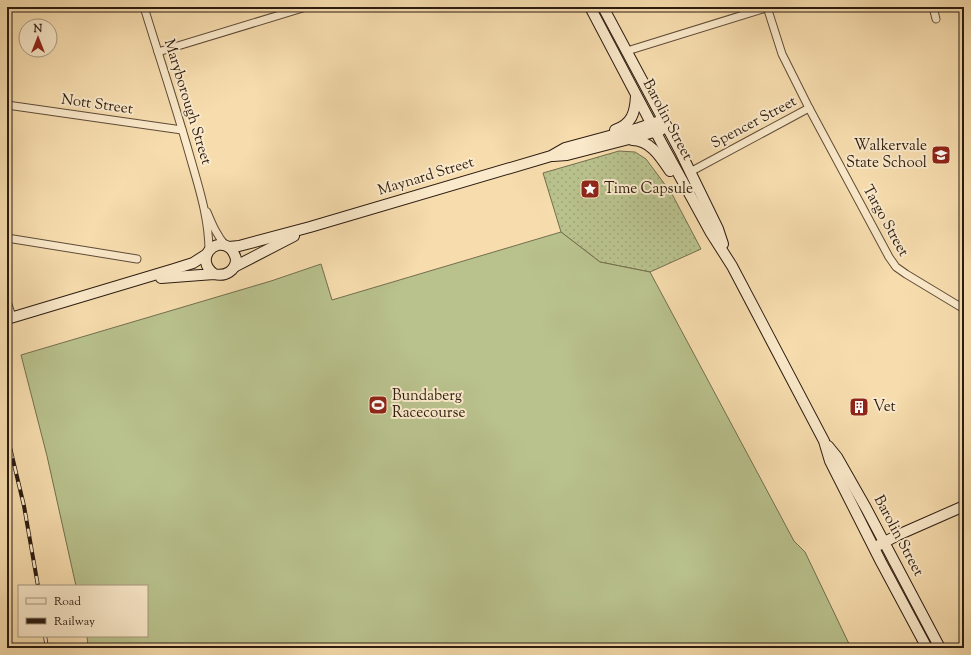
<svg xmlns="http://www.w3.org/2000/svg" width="971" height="655" viewBox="0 0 971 655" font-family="'Sorts Mill Goudy',serif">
  <defs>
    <pattern id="grass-dots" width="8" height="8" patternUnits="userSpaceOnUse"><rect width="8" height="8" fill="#b9c28d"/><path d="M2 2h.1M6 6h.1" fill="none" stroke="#9fa679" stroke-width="1.8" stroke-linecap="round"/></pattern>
  </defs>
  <rect width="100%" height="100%" fill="#f7ddae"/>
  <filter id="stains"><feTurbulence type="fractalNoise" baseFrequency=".005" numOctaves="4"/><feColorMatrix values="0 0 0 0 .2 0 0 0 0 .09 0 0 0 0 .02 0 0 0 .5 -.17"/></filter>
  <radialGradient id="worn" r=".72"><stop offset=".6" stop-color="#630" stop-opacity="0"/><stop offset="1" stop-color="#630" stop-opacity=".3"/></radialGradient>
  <polygon fill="url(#grass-dots)" stroke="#726f4f" points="619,151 635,152 646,159 672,194 701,249 650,272 600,262 561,232 543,173"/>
  <polygon fill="#b9c28d" stroke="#726f4f" points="561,232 600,262 650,272 794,541 805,552 851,648 88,648 87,636 147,636 147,586 76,586 47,456 21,355 271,281 321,264 332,300"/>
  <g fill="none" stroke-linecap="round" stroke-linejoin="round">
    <defs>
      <g id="street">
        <path d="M144,7C159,56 175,104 189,153C198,185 209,217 209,251"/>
        <polyline points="767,7 782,54 809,108 889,257 896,267 906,274 964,309"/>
        <polyline points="933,7 936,19"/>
        <polyline points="627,51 769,7"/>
        <polyline points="158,52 306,7"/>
        <polyline points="7,105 182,130"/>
        <polyline points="690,172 809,108"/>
        <path d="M207,212C212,224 217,236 226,246"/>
        <polyline points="7,238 137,259"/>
        <polyline points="7,301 12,317"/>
      </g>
      <g id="secondary">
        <polyline points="590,7 661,142 711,233 732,266 824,441 830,461 881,562 927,648"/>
        <polyline points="603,7 681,153 718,229 723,244"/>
        <path d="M615,130C632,124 635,113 636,96"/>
        <path d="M632,140C650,140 660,156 670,171"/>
        <polyline points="553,156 567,155 629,139 661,130"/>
        <polyline points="229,247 239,246 310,227 551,156 565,148 639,128 663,120"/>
        <polyline points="234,267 294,236"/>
        <path d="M161,278L214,274C225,277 236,271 236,259C235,255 233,251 230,248C215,236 194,259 214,274"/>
        <polyline points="7,319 174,269 193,263 207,254"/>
        <polyline points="828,446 837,457 866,508 940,648"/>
        <polyline points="879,545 898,535 964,506"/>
      </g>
    </defs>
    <use href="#street" stroke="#5f4c38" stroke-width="9"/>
    <use href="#secondary" stroke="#2c1c11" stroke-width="12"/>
    <use href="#street" stroke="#fae9ca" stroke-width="7"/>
    <use href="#secondary" stroke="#fae9ca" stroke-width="10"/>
    <defs>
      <g id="rail">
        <polyline points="7,435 24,506 38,586"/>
        <polyline points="45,636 47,648"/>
      </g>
    </defs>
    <use href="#rail" stroke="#2c1c11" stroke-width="4"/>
    <use href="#rail" stroke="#fae9ca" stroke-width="2.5" stroke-dasharray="8" stroke-linecap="butt"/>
  </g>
  <defs>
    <symbol id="school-square" viewBox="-11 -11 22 22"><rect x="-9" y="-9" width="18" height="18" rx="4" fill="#8f2418" stroke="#fae9ca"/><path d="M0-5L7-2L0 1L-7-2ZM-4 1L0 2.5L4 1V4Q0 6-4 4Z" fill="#fff"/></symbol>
    <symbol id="sight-square" viewBox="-11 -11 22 22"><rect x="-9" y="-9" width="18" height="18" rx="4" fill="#8f2418" stroke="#fae9ca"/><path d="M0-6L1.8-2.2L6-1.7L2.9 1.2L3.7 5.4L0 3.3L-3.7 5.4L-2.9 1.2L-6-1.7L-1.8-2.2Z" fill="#fff"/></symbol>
    <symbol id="stadium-square" viewBox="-11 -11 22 22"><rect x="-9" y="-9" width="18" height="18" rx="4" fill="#8f2418" stroke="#fae9ca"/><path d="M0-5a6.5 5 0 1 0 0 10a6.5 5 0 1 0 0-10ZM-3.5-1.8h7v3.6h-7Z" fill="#fff"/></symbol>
    <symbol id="building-square" viewBox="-11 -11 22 22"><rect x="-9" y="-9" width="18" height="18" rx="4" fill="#8f2418" stroke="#fae9ca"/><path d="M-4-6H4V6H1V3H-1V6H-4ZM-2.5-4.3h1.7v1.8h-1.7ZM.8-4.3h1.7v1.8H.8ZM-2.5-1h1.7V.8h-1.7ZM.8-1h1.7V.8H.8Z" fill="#fff"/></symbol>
  </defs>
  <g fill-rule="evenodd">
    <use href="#school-square" x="930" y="144" width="22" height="22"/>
    <use href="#sight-square" x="579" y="178" width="22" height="22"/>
    <use href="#stadium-square" x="367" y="394" width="22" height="22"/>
    <use href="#building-square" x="848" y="396" width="22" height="22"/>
  </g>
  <g text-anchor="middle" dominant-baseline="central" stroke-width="4" stroke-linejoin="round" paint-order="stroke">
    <g font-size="15" fill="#2c1c11" stroke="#fae9ca">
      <text transform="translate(187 102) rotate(73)">Maryborough Street</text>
      <text transform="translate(97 105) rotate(8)">Nott Street</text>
      <text transform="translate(667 120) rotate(62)">Barolin Street</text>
      <text transform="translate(754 123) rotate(-28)">Spencer Street</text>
      <text transform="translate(426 177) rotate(-17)">Maynard Street</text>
      <text transform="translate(885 221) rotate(61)">Targo Street</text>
      <text transform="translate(898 536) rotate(62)">Barolin Street</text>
    </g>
    <g font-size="15" fill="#2c1c11" stroke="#fae9ca" text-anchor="start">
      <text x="927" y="146" text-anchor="end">Walkervale<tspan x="927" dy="17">State School</tspan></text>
      <text x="604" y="189">Time Capsule</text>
      <text x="392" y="396">Bundaberg<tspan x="392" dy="17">Racecourse</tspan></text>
      <text x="873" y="407">Vet</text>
    </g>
  </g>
  <rect width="971" height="655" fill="none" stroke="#f7ddae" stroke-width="24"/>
  <rect x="8" y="8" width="955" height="639" fill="none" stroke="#2c1c11" stroke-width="2"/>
  <rect x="12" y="12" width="947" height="631" fill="none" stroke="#2c1c11"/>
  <rect x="18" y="585" width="130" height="52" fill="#fae9ca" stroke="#a89780"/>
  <rect x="26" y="598" width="20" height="6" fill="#fae9ca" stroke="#a89780"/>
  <text x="54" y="605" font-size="12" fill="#2c1c11">Road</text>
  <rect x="26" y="618" width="20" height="6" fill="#2c1c11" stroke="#a89780"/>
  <text x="54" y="625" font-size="12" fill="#2c1c11">Railway</text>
  <g transform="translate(38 38)"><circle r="19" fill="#fae9ca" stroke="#a89780"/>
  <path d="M0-3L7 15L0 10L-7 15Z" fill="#8f2418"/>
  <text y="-6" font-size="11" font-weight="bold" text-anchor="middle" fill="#2c1c11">N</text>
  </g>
  <rect width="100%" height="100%" filter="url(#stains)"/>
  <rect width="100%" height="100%" fill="url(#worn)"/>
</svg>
